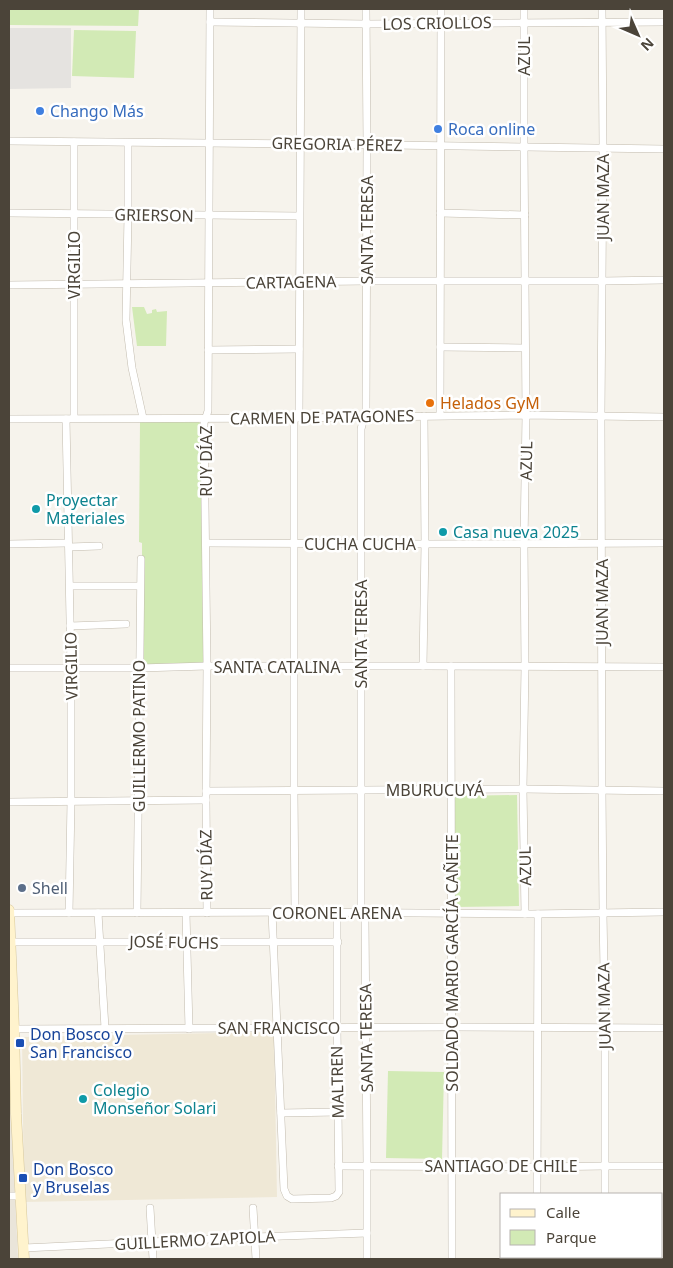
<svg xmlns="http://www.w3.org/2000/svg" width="673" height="1268" viewBox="0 0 673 1268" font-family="'Noto Sans',sans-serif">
  <rect width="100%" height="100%" fill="#f6f3ec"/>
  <polygon fill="#eae5da" points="9,1065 18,1259 9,1259"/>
  <polygon fill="#efe8d6" points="274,1032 277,1197 24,1202 22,1037"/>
  <g fill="#d2eab5">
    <polygon points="9,9 139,9 138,26 9,25"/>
    <polygon points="74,30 136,31 134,78 72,76"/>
    <polygon points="132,307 144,307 147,314 152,313 152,310 156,309 157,312 167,311 166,346 137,346"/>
    <polygon points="197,421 202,424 205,662 203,664 146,664 142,661 142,543 139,542 140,422"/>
    <polygon points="517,795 519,906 455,907 453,796"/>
    <polygon points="388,1071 444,1072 442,1159 386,1158"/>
  </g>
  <polygon fill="#e5e3e0" points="9,28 71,28 71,88 9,89"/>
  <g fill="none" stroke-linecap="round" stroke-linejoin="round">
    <defs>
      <g id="street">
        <polyline points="366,9 367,145 366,410 361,429 361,907 365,920 367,1165 367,1259"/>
        <polyline points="524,9 524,147 526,415 524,544 525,667 523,789 525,914"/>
        <polyline points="602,9 603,148 601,416 602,789 603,913 605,1028 605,1194"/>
        <polyline points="210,22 366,24 664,22"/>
        <path d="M9,141C227,143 446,145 664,149"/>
        <polyline points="74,142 74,418"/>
        <polyline points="128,143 128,215 126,320 132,368 143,418"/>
        <polyline points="9,213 299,216"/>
        <polyline points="440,213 525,215"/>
        <polyline points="9,285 367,281 602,281 664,280"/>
        <polyline points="440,347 525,348"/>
        <polyline points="208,350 299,349"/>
        <polyline points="440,415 441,9"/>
        <polyline points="294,418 294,791 295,912"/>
        <polyline points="299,418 301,9"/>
        <polyline points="9,419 294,418 526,415 664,417"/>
        <polyline points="66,419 71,669 71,801 69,913"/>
        <polyline points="206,543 425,544 664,543"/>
        <polyline points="9,544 68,543"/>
        <polyline points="69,547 99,546"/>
        <polyline points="70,586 140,586"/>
        <polyline points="70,626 126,624"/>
        <polyline points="423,666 425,544 424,416"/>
        <polyline points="451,666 452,1259"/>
        <polyline points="9,668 140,668 207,666 423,666 664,667"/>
        <polyline points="206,791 523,789 664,791"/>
        <polyline points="9,802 206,800"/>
        <polyline points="272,912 284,1189 287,1196 292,1199 331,1198 336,1196 339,1192 337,1028 337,913"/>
        <polyline points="9,913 295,912 531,914 664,912"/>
        <polyline points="98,913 105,1028"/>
        <polyline points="137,913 141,559"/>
        <polyline points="186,913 189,1029"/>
        <polyline points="207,913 206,800 207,666 204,423 208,411 210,9"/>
        <polyline points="11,942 338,942"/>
        <polyline points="14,1029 452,1027 664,1028"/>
        <polyline points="281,1113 338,1112"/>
        <polyline points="338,1166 537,1167 605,1166 664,1166"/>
        <polyline points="537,1194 538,914"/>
        <polyline points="9,1196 21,1196"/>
        <polyline points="150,1208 153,1259"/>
        <polyline points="253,1208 256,1259"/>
        <polyline points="24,1248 255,1237 367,1233"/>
        <polyline points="605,1257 605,1259"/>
        <polyline points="537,1259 537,1257"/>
      </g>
      <polyline id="secondary" points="9,910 14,1029 16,1114 24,1259"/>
    </defs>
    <use href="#street" stroke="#c2bbae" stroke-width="8"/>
    <use href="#secondary" stroke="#d6c79b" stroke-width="11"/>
    <use href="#street" stroke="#fff" stroke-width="7"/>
    <use href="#secondary" stroke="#fff3cd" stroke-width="10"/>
  </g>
  <g fill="#3f7fe0" stroke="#fff" stroke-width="2">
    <circle cx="40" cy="111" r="5"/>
    <circle cx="438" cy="129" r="5"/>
  </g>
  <circle fill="#e8710a" stroke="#fff" stroke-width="2" cx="430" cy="403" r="5"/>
  <g fill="#0f9aa8" stroke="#fff" stroke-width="2">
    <circle cx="36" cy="509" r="5"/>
    <circle cx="443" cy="532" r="5"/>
    <circle cx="83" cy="1099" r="5"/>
  </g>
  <circle fill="#5c6f8a" stroke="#fff" stroke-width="2" cx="22" cy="888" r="5"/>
  <g fill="#1a4fb4" stroke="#fff" stroke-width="2">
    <rect x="15" y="1038" width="10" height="10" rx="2.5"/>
    <rect x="18" y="1173" width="10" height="10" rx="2.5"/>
  </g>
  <g text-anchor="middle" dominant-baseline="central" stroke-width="5" stroke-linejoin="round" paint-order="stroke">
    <g font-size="16" fill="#4b4439" stroke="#fff">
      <text transform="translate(437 23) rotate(-1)">LOS CRIOLLOS</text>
      <text transform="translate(524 56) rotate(-90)">AZUL</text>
      <text transform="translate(337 144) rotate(1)">GREGORIA PÉREZ</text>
      <text transform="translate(603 197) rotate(-90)">JUAN MAZA</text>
      <text transform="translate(154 215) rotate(1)">GRIERSON</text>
      <text transform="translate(367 230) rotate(-90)">SANTA TERESA</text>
      <text transform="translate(74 265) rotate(-90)">VIRGILIO</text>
      <text transform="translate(291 282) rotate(-1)">CARTAGENA</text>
      <text transform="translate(322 417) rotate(-1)">CARMEN DE PATAGONES</text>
      <text transform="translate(206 461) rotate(-90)">RUY DÍAZ</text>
      <text transform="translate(526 461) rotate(-89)">AZUL</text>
      <text x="360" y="544">CUCHA CUCHA</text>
      <text transform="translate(602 602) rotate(-90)">JUAN MAZA</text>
      <text transform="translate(361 634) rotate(-90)">SANTA TERESA</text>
      <text transform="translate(71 666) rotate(-91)">VIRGILIO</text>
      <text x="277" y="667">SANTA CATALINA</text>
      <text transform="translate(139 736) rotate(-90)">GUILLERMO PATINO</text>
      <text x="435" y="790">MBURUCUYÁ</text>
      <text transform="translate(206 865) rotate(-91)">RUY DÍAZ</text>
      <text transform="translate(525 866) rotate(-91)">AZUL</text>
      <text x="337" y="913">CORONEL ARENA</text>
      <text transform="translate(174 942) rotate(1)">JOSÉ FUCHS</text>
      <text transform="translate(452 963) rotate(-90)">SOLDADO MARIO GARCÍA CAÑETE</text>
      <text transform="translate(604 1006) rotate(-91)">JUAN MAZA</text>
      <text x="279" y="1028">SAN FRANCISCO</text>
      <text transform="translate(366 1038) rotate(-91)">SANTA TERESA</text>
      <text transform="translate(337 1082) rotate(-91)">MALTREN</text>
      <text x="501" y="1166">SANTIAGO DE CHILE</text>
      <text transform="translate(195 1240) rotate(-3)">GUILLERMO ZAPIOLA</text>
    </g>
    <g font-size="16" fill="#366cbe" stroke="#fff" text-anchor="start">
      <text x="50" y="111">Chango Más</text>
      <text x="448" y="129">Roca online</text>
    </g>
    <g font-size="16" fill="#c56008" stroke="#fff" text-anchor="start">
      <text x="440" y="403">Helados GyM</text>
    </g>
    <g font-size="16" fill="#0d838f" stroke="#fff" text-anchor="start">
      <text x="46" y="500">Proyectar<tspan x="46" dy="18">Materiales</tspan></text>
      <text x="453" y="532">Casa nueva 2025</text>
      <text x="93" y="1090">Colegio<tspan x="93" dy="18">Monseñor Solari</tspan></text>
    </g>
    <g font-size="16" fill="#4e5e75" stroke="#fff" text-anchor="start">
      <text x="32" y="888">Shell</text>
    </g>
    <g font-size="16" fill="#164399" stroke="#fff" text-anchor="start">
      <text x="30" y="1034">Don Bosco y<tspan x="30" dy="18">San Francisco</tspan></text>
      <text x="33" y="1169">Don Bosco<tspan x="33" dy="18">y Bruselas</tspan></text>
    </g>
  </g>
  <rect width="673" height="1268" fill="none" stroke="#4b4439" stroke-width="20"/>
  <rect x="500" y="1193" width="162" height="65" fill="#ffffff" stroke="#b7b4b0"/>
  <rect x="510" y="1209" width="25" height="8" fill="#fff3cd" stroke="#b7b4b0"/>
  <text x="546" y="1218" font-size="15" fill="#4b4439">Calle</text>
  <rect x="510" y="1230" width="25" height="15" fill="#d2eab5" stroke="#b7b4b0"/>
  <text x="546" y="1243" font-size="15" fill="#4b4439">Parque</text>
  <g transform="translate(638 35) rotate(135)" stroke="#ffffff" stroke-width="4" paint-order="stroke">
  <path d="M0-4L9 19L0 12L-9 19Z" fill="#4b4439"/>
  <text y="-8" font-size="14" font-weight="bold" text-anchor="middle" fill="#4b4439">N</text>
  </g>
</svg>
